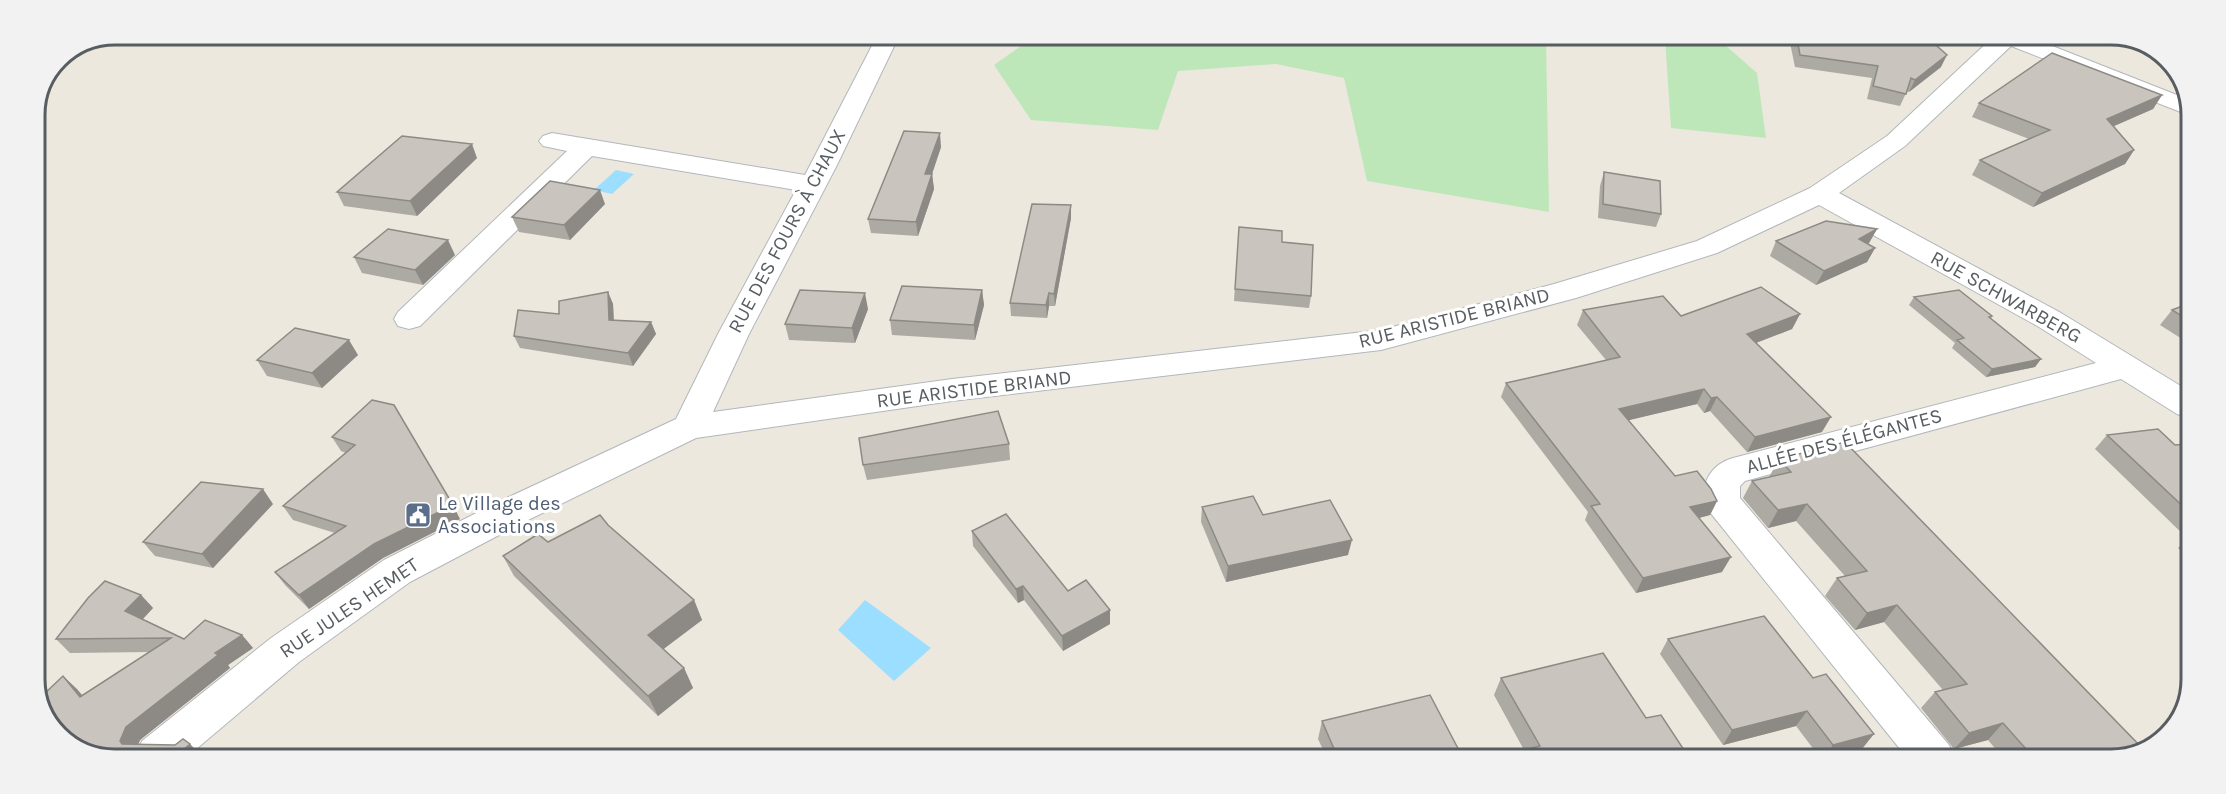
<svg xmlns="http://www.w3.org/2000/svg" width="2226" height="794" viewBox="0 0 2226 794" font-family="Karla,sans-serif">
  <rect width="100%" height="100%" fill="#ede8de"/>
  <g fill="#bde7b8">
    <polygon points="1035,36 1546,37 1549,212 1367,181 1344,78 1276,64 1178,71 1158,130 1031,120 994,65"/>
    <polygon points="1665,38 1717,38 1757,73 1766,138 1671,128"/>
  </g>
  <g fill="#9cdeff">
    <polygon points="616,170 634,174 612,194 594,190"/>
    <polygon points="865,600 931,648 894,681 838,630"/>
  </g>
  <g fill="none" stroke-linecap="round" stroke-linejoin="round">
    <defs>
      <path id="minor" d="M877,36H899L837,165L749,334L713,412L952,379L1381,330L1554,284L1697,241L1810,188L1887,136L1992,38H2032L2187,99L2191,116L2011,46L1905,146L1839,193L2061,313L2189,391V418L2177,414L2121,379L1745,481L1740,486V498L1949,745L1955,759H1908L1709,511C1697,488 1709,465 1733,458L2096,363L2039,327L1819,205L1717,253L1576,298L1381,350L952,401L696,438L522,523L410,582L299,662L188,756L136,755L142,741L271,638L384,560L496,503L676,419L718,334L796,190L592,156L420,326L409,329L398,326L394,319L398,312L567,151L543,146L539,141L543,136L552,133L805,175Z"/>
    </defs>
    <use href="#minor" stroke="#b2b7bb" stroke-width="2"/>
    <use href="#minor" fill="#fff" fill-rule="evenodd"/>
  </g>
  <g fill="#ada9a3">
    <polygon points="1789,38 1928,38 1941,67 1909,92 1907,91 1900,106 1867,99 1872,78 1795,67"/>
    <polygon points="2176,70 2181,82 2171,78"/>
    <polygon points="2162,95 2153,109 2114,126 2134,150 2125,164 2033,207 1972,175 1980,160 2029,139 1972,117 1979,103"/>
    <polygon points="941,147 932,174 934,189 918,236 871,233 868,219"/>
    <polygon points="477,158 417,216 344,206 337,192"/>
    <polygon points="1604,172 1661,214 1656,227 1598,218 1600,186"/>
    <polygon points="605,204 570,240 519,232 512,217"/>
    <polygon points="1071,205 1071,218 1055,306 1049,306 1047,318 1011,316 1010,303"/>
    <polygon points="1239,227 1282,242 1311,296 1309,308 1234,301"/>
    <polygon points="1877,229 1869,243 1868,244 1875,248 1867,262 1816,285 1770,256 1776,241"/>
    <polygon points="455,255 423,285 362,273 354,257"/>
    <polygon points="982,290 984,305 975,340 892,335 890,320"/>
    <polygon points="608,292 613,304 614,320 651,322 656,334 633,366 520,348 514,336 559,314"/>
    <polygon points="1914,297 1992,316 1991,319 2041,359 2035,367 1986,377 1952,348 1955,343 1909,305"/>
    <polygon points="2190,303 2190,344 2160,325 2172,310"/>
    <polygon points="868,309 855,343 789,340 785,324"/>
    <polygon points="1583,310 1681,316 1800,314 1792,329 1756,343 1822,432 1747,452 1710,411 1704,413 1697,404 1628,420 1675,476 1717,501 1710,515 1699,518 1722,572 1636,593 1585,520 1588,512 1501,397 1506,383 1606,360 1577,325"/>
    <polygon points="358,355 322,388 267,376 257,360"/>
    <polygon points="372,400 460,519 383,558 309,609 285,585 275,572 335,533 293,520 283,506 346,453 341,451 332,437"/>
    <polygon points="2107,435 2175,445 2189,444 2188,558 2178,548 2187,538 2095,449"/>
    <polygon points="1009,444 1010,460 867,480 863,465"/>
    <polygon points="1779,459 2111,759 2004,759 1988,740 1954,749 1921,708 1935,692 1943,690 1884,622 1855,630 1825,596 1837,578 1845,576 1796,521 1768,528 1743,498 1752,481 1769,477"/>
    <polygon points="273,504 213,568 155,556 143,542"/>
    <polygon points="1202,507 1263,515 1348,555 1226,582 1201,522"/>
    <polygon points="608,525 694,600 702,620 663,649 684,668 693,688 658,716 514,576 503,556 548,542"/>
    <polygon points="972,531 1068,591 1110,610 1110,624 1063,651 1024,600 1018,603 973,546"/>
    <polygon points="141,595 153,608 143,619 184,639 242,635 253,648 228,665 230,668 140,740 138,745 175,745 190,744 90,755 63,676 82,695 149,652 70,653 56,639"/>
    <polygon points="1764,616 1862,749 1825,759 1821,759 1796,726 1723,745 1660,654 1668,639"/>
    <polygon points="1501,678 1646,718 1690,759 1493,758 1524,750 1494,695"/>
    <polygon points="1322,721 1463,758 1327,758 1318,739"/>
  </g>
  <g fill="#8d8a85">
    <polygon points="1947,55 1941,67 1909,92 1915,80"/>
    <polygon points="2162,95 2153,109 2098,133 2107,119"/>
    <polygon points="940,133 941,147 927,189 925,174"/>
    <polygon points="472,144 477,158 417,216 410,201"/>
    <polygon points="2134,150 2125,164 2033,207 2042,193"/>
    <polygon points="932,174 934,189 918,236 916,222"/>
    <polygon points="600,190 605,204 570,240 564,225"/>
    <polygon points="1071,205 1071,218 1055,306 1054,294"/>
    <polygon points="1877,229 1869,243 1852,253 1859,239"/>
    <polygon points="448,240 455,255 423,285 415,270"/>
    <polygon points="1875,248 1867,262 1816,285 1824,271"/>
    <polygon points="982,290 984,305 975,340 974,325"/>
    <polygon points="608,292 613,304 614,332 609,320"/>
    <polygon points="865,293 868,309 855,343 852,328"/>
    <polygon points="1049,293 1049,306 1047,318 1046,305"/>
    <polygon points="1800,314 1792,329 1740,349 1747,334"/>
    <polygon points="651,322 656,334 633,366 628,353"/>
    <polygon points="349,340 358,355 322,388 312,373"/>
    <polygon points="2041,359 2035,367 1986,377 1992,369"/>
    <polygon points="1704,389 1697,404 1613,424 1619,409"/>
    <polygon points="1717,397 1710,411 1704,413 1711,398"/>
    <polygon points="1831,417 1822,432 1747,452 1755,437"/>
    <polygon points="263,489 273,504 213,568 202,554"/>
    <polygon points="1717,501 1710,515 1683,522 1690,507"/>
    <polygon points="1807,504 1796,521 1768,528 1778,510"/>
    <polygon points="453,505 460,519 383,558 309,609 299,595 374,544"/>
    <polygon points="1352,540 1348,555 1226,582 1228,566"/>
    <polygon points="1731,557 1722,572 1636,593 1643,578"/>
    <polygon points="1023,586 1024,600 1018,603 1016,589"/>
    <polygon points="141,595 153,608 138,624 125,611"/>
    <polygon points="694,600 702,620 657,654 648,635"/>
    <polygon points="1897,605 1884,622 1855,630 1867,613"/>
    <polygon points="1110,610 1110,624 1063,651 1062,636"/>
    <polygon points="242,635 253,648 228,665 230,668 140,740 134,754 122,744 120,741 126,727 215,653"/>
    <polygon points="684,668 693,688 658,716 648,696"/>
    <polygon points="63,676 77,689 94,710 80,697"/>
    <polygon points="1807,711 1796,726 1723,745 1732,730"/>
    <polygon points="2003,723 1988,740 1954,749 1969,733"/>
    <polygon points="1874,734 1862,749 1822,759 1833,745"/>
    <polygon points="190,744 202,756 177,755"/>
    <polygon points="1636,754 1633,759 1617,758"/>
  </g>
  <g fill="#c9c5be" stroke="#8d8a85" stroke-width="1.5">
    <polygon points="1797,38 1928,38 1947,55 1915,80 1911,78 1906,94 1873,86 1878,66 1800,55"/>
    <polygon points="2052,53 2162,95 2107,119 2134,150 2042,193 1980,160 2050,130 1979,103"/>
    <polygon points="904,131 940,133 925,174 932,174 916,222 868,219"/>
    <polygon points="402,136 472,144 410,201 337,192"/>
    <polygon points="1604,172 1660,181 1661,214 1603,204"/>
    <polygon points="550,181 600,190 564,225 512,217"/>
    <polygon points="1032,204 1071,205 1054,294 1049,293 1046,305 1010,303"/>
    <polygon points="1826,221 1877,229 1859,239 1875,248 1824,271 1776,241"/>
    <polygon points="1239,227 1282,231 1282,242 1313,245 1311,296 1235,289"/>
    <polygon points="388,229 448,240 415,270 354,257"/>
    <polygon points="902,286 982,290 974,325 890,320"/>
    <polygon points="1761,287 1800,314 1747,334 1831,417 1755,437 1717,397 1711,398 1704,389 1619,409 1675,476 1697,471 1711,489 1717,501 1690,507 1731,557 1643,578 1591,506 1600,504 1506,383 1620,357 1583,310 1663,296 1681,316"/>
    <polygon points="800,290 865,293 852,328 785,324"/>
    <polygon points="1959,290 1992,316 1989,317 2041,359 1992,369 1957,340 1964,338 1914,297"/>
    <polygon points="608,292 609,320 651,322 628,353 514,336 518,310 559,314 559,301"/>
    <polygon points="2190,303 2190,321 2172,310"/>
    <polygon points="295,328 349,340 312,373 257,360"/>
    <polygon points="372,400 394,405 453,505 374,544 299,595 275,572 346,526 283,506 355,445 332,437"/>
    <polygon points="998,411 1009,444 863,465 859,438"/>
    <polygon points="2158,429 2175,445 2189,444 2189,512 2107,435"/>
    <polygon points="1845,442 2143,749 2111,759 2035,759 2003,723 1969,733 1935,692 1967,684 1897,605 1867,613 1837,578 1867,571 1807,504 1778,510 1752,481 1791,472 1779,459"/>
    <polygon points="201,482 263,489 202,554 143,542"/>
    <polygon points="1253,496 1263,515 1330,500 1352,540 1228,566 1202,507"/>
    <polygon points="1006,514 1068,591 1086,580 1110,610 1062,636 1023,586 1016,589 972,531"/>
    <polygon points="600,515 608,525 694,600 648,635 684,668 648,696 503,556 538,534 548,542"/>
    <polygon points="105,581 141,595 125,611 184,639 205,620 242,635 215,653 218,655 126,727 120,741 122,744 175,745 183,739 190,744 177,755 90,755 51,728 40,698 63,676 80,697 171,638 56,639 88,598"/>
    <polygon points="1764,616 1813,678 1826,674 1874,734 1833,745 1807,711 1732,730 1668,639"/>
    <polygon points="1603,653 1646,718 1661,715 1690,759 1639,759 1636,754 1617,758 1493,758 1540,746 1501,678"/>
    <polygon points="1430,695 1463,758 1338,758 1322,721"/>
  </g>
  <defs>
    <symbol id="civic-square" viewBox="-11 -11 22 22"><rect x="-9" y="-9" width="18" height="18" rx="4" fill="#5c6f8a" stroke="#fff"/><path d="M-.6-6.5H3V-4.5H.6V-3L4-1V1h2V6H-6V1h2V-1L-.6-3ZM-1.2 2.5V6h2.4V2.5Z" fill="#fff"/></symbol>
  </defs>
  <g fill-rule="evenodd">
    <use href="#civic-square" x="403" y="500" width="30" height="30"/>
  </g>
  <g text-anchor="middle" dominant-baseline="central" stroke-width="6" stroke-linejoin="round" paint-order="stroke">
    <g font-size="20" fill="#585d61" stroke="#fff">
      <text transform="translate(787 231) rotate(-62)">RUE DES FOURS À CHAUX</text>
      <text transform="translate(2006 297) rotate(29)">RUE SCHWARBERG</text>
      <text transform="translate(1454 318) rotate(-14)">RUE ARISTIDE BRIAND</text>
      <text transform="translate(974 389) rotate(-7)">RUE ARISTIDE BRIAND</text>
      <text transform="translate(1844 441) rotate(-15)">ALLÉE DES ÉLÉGANTES</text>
      <text transform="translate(349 608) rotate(-34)">RUE JULES HEMET</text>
    </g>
    <g font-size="20" fill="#4e5e75" stroke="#fff" text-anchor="start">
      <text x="438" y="503">Le Village des<tspan x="438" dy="23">Associations</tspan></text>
    </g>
  </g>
  <path d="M0 0H2226V794H0ZM115 45H2111A70 70 0 0 1 2181 115V679A70 70 0 0 1 2111 749H115A70 70 0 0 1 45 679V115A70 70 0 0 1 115 45Z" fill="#f2f2f2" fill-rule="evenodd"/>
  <path fill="none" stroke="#585d61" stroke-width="3" d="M115 45H2111A70 70 0 0 1 2181 115V679A70 70 0 0 1 2111 749H115A70 70 0 0 1 45 679V115A70 70 0 0 1 115 45Z"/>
</svg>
